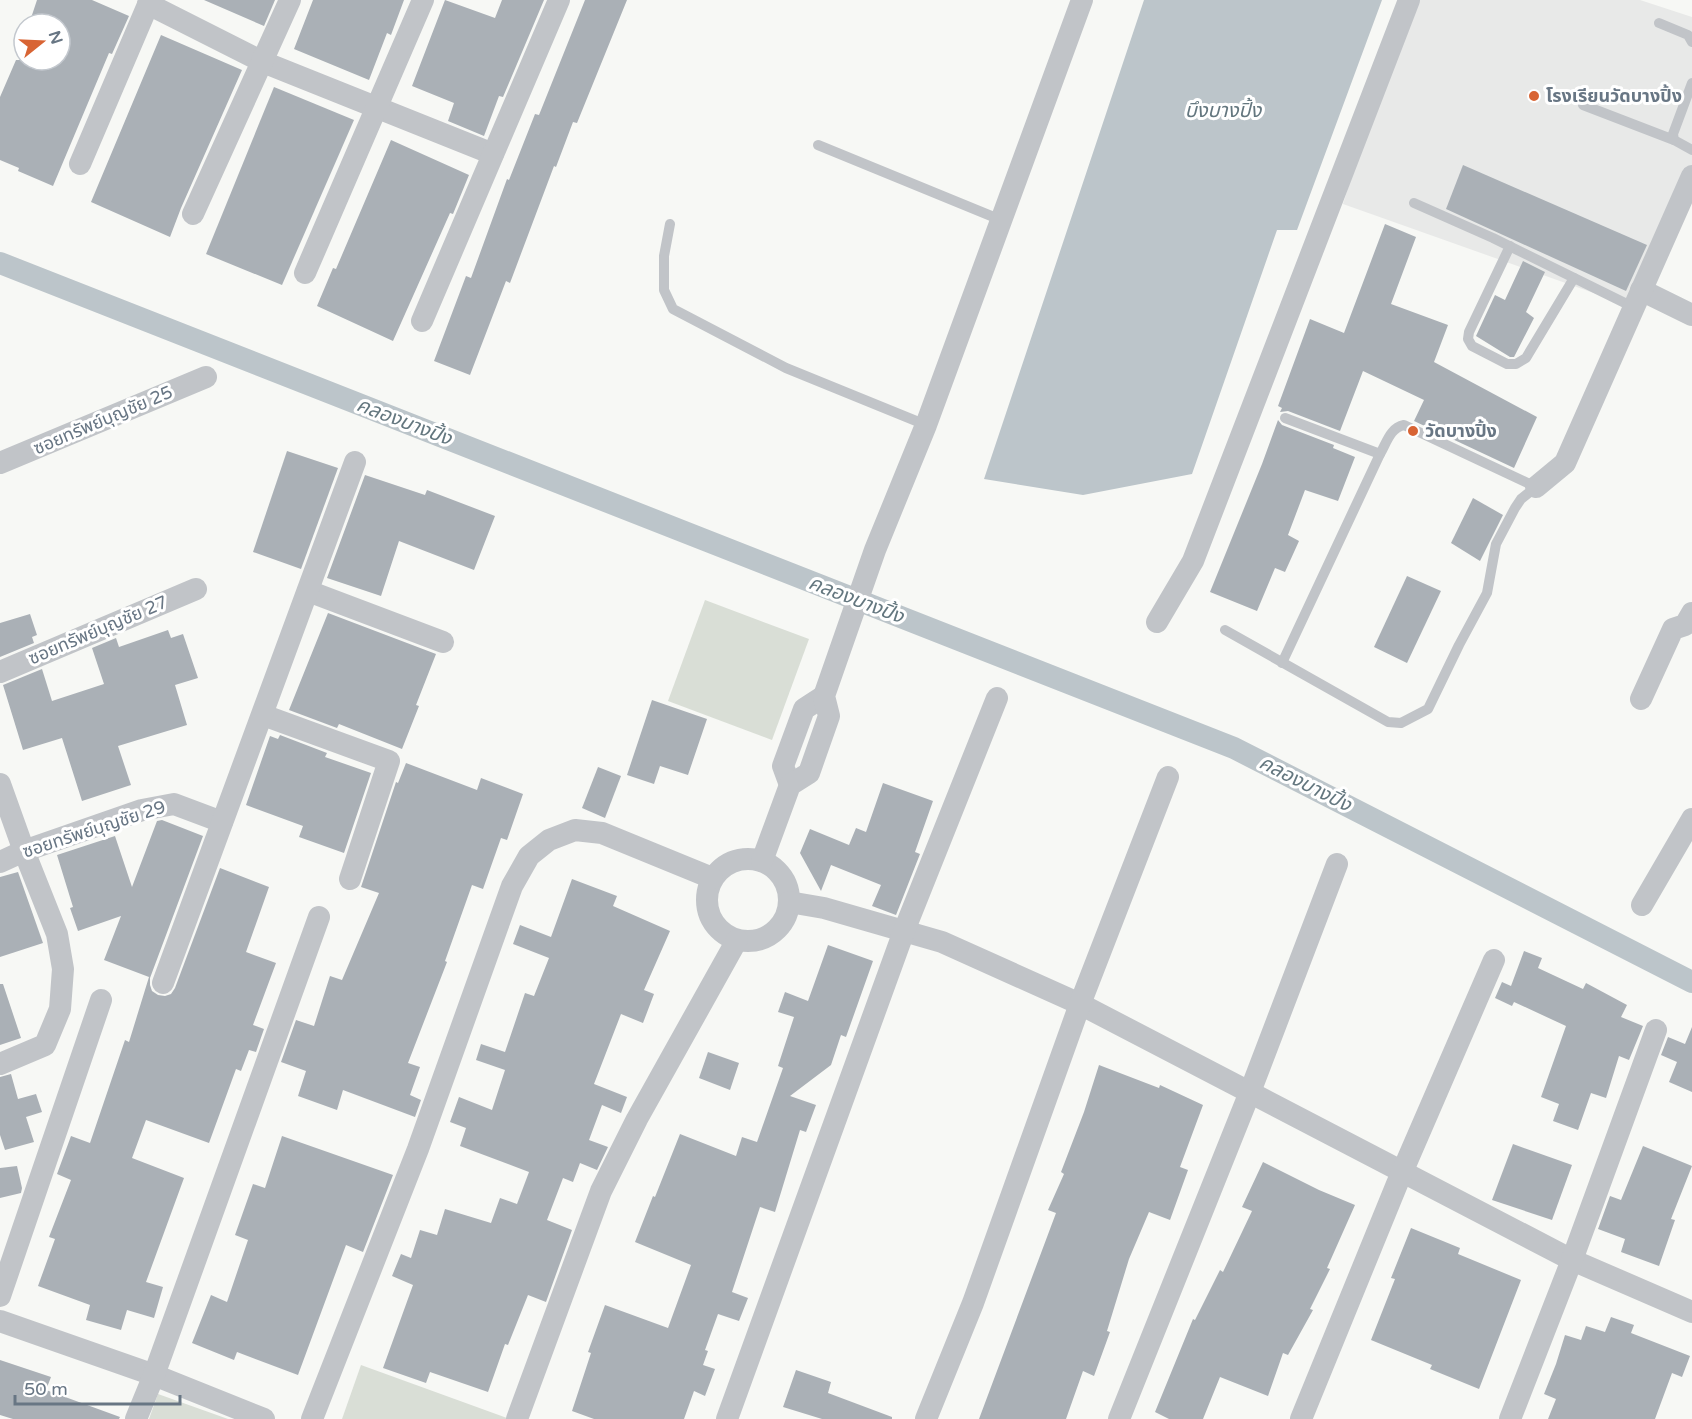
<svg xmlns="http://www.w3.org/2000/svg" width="1692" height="1419" viewBox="0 0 1692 1419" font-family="'Varela Round','Noto Sans Thai',sans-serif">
  <rect width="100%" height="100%" fill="#f7f8f5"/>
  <polygon fill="#e8e9e8" points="1407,0 1640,0 1692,17 1692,175 1633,307 1343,204"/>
  <g fill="#d9ded6">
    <polygon points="705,600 809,639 772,740 668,701"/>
    <polygon points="361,1365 507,1418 507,1419 342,1419"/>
    <polygon points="158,1394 228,1419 149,1419"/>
  </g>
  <polygon fill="#bcc5ca" points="1144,0 1382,0 1297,230 1277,230 1192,474 1083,495 984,479"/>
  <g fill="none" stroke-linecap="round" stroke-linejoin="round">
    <polyline stroke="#bcc5ca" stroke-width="22" points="0,263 1234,748 1692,982"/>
  </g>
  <g fill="#aab0b6">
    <polygon points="37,0 92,0 129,16 112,54 109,53 53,186 18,171 19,168 0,160 0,97 16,60 60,60 60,24 29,24"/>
    <polygon points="204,0 275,0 264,26"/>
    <polygon points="313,0 404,0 391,35 387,33 369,80 294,49"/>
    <polygon points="445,0 495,18 502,0 544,0 503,97 499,96 484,136 448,121 454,103 412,86"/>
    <polygon points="585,0 627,0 577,123 573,122 556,167 554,166 510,283 506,281 470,375 434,361 466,276 471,278 507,179 509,180 535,114 539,115"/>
    <polygon points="161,35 242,70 181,208 170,237 91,202"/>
    <polygon points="274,87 354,120 282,285 206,254"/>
    <polygon points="391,140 469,175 453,214 450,213 393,341 317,306 333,268 336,269"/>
    <polygon points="1463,165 1647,245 1626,291 1446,209"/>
    <polygon points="1385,224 1416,237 1391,304 1448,325 1434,362 1537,417 1514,468 1414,421 1424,400 1363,371 1340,431 1288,411 1280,412 1282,408 1278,406 1310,319 1344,333"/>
    <polygon points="1523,261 1545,272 1526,312 1534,318 1514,357 1510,357 1476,336 1495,295 1505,300"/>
    <polygon points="1278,420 1282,425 1334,445 1333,448 1355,457 1338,501 1305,490 1288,535 1299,541 1285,572 1275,568 1257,611 1210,592 1262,464"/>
    <polygon points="287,451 338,468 301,569 253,552"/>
    <polygon points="365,475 425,495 427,490 495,516 474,570 399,541 381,596 327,578"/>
    <polygon points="1473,498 1503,515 1480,561 1451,543"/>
    <polygon points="1407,576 1441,591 1407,663 1374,647"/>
    <polygon points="328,613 436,654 416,705 419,706 402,749 339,724 337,728 289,710"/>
    <polygon points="30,614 37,635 32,637 34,643 0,657 0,623"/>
    <polygon points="168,630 171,638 183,634 198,678 175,685 187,725 118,746 131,785 82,801 62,738 23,750 3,685 42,669 52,701 104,684 92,648 116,638 119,647"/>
    <polygon points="652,700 707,719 688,775 660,766 654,784 627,775"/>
    <polygon points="280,735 327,753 325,757 371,773 344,853 299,837 303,826 246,805 270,736 278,739"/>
    <polygon points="406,763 477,790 481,778 523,794 507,840 501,838 483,889 472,885 445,961 447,962 408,1063 420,1067 410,1095 421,1100 415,1117 343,1090 337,1110 298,1096 306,1071 281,1062 296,1020 314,1026 330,976 342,980 379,893 361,887 396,782 398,783"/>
    <polygon points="598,767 621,776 605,818 582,808"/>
    <polygon points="883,783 933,801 915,852 920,854 896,915 872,906 881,885 831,865 821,891 800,853 810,829 849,845 856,828 866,832"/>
    <polygon points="162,820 203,836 150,978 150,985 152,991 158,995 165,996 171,994 175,988 220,868 269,887 246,952 276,963 253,1025 264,1029 256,1052 249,1050 241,1071 236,1069 209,1143 146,1120 132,1158 184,1178 146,1282 163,1287 154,1318 127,1310 121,1330 86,1320 90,1305 38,1286 55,1239 49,1237 71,1180 57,1174 71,1136 90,1143 125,1040 129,1042 149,977 104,960 121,916 78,931 70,908 73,907 57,855 115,836 132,887 157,821"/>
    <polygon points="18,872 43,943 0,957 0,877"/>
    <polygon points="572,879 617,896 613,906 670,931 644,990 654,994 643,1023 621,1014 594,1084 627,1097 621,1113 602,1105 589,1140 608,1147 597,1170 580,1163 573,1182 563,1178 547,1220 572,1230 546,1302 528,1295 508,1345 505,1344 488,1392 430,1372 426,1383 383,1368 413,1285 392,1276 401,1254 411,1258 420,1230 437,1235 445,1209 491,1223 500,1198 517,1204 529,1172 460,1146 466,1128 450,1122 459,1097 492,1110 505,1070 476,1060 481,1044 505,1052 525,993 534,996 549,958 513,944 520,925 551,937"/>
    <polygon points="828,945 873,961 846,1037 841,1035 831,1065 790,1096 816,1105 806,1132 800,1130 775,1212 760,1207 732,1292 748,1298 739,1321 718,1314 705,1350 708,1351 703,1365 715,1369 705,1396 694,1391 684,1419 594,1419 572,1411 591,1353 588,1352 605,1305 668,1328 691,1265 635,1242 653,1196 655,1197 680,1134 736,1156 742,1137 757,1142 783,1068 778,1066 794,1017 778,1012 785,992 808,1001"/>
    <polygon points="1524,951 1542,958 1538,968 1583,989 1586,983 1627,1005 1621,1017 1643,1026 1629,1060 1619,1056 1606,1098 1591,1093 1578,1130 1553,1121 1559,1104 1541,1097 1566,1026 1514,1002 1512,1006 1495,998 1502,982 1511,986"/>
    <polygon points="0,984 3,984 21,1038 0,1045"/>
    <polygon points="1692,1027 1692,1092 1669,1082 1677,1062 1661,1055 1668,1037 1685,1044"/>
    <polygon points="708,1052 739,1063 730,1090 699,1078"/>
    <polygon points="1099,1065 1159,1088 1160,1085 1203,1105 1180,1167 1188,1170 1170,1220 1149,1212 1129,1259 1107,1331 1110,1332 1094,1376 1083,1371 1066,1419 979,1419 1056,1213 1048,1210 1064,1174 1061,1172 1084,1112"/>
    <polygon points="11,1074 18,1099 36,1094 42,1112 26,1117 34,1142 5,1150 0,1135 0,1077"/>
    <polygon points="282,1136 393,1175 363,1252 346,1245 298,1375 237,1352 234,1360 192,1343 211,1295 227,1302 248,1240 235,1235 253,1184 265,1188"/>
    <polygon points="1513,1144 1572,1165 1552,1220 1492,1200"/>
    <polygon points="1643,1146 1692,1166 1671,1219 1675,1220 1659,1266 1621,1252 1625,1239 1598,1229 1610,1196 1621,1200"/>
    <polygon points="1263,1162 1319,1190 1355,1205 1327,1268 1330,1269 1310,1309 1313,1310 1288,1355 1283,1353 1268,1396 1220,1377 1203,1419 1169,1419 1155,1412 1193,1319 1195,1320 1220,1270 1223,1272 1252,1211 1242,1207"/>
    <polygon points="17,1166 22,1188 21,1193 0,1198 0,1168"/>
    <polygon points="1411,1228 1460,1248 1458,1254 1521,1280 1479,1389 1430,1369 1432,1365 1371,1340 1395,1279 1391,1278"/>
    <polygon points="1611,1317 1634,1325 1631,1333 1690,1356 1682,1377 1672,1373 1655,1419 1548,1419 1556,1399 1544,1394 1556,1364 1565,1335 1581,1340 1586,1326 1605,1332"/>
    <polygon points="0,1360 51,1377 46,1390 120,1417 119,1419 13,1419 0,1415"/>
    <polygon points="796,1370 831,1382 828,1393 892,1417 892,1419 822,1419 783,1407"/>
  </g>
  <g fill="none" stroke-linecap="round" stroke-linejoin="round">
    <g stroke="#c1c4c8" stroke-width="10">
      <polyline points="1659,23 1688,35 1692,42"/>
      <polyline points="1692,83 1673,134 1674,140 1692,150"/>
      <polyline points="1583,105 1674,140"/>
      <polyline points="818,145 1001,220"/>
      <polyline points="1414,203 1493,238 1633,307"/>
      <polyline points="670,224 664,256 664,290 673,309 786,368 926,425"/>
      <polyline points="1510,246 1469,332 1468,339 1472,346 1507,364 1516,364 1526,358 1574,278"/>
      <polyline points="1285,418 1380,454"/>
      <polyline points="1225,630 1388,722 1401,723 1428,709 1459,645 1487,593 1496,544 1515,508 1521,499 1536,487"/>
      <path d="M1282,663L1380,454C1387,442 1390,428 1404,425L1536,487"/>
    </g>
    <g stroke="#c1c4c8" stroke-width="22">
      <polyline points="148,4 263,62 493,154"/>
      <polyline points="80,164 150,0"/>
      <polyline points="193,214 290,0"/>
      <polyline points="305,273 423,0"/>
      <polyline points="1641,290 1692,315"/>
      <polyline points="422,321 559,0"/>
      <polyline points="0,463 206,377"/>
      <polyline points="1536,487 1565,463 1692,176"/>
      <polyline points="308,591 443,642"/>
      <polyline points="1157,622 1193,561 1409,0"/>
      <polyline points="0,672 196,589"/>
      <polyline points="1641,699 1673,629 1685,625 1692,613"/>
      <polyline points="263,715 389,761 350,879"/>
      <polyline points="0,784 24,851 57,934 63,969 60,1009 45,1045 0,1064"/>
      <polyline points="790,785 783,766 804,709 824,696"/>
      <circle cx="748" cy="900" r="41"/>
      <polyline points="762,861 790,785 809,773 829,716 824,696 839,653 875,550 926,425 1082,0"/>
      <polyline points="0,862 24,851 142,810 174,804 222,822"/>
      <polyline points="789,902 824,908 942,942 1080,1004 1572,1260 1692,1312"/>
      <polyline points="1642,905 1692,819"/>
      <polyline points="163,983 355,462"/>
      <polyline points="0,1296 101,1000"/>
      <polyline points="0,1321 154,1375 264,1419"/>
      <polyline points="136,1419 154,1375 319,917"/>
      <polyline points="312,1419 418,1149 512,886 529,856 549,840 575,830 602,833 712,878"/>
      <polyline points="517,1419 601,1191 637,1119 737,940"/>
      <polyline points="727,1419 904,931 997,698"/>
      <polyline points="926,1419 973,1303 1080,1004 1168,777"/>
      <polyline points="1119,1419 1250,1092 1337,864"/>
      <polyline points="1301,1419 1397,1184 1494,960"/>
      <polyline points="1510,1419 1572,1260 1656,1030"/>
    </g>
  </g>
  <g fill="#d86434" stroke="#fff" stroke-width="2">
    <circle cx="1534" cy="96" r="6"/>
    <circle cx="1413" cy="431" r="6"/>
  </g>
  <g text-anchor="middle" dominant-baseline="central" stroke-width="6" stroke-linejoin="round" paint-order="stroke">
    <g font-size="18" font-weight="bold" fill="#687684" stroke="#fff" text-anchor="start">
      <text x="1546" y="96">โรงเรียนวัดบางปิ้ง</text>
      <text x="1425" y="431">วัดบางปิ้ง</text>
    </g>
    <g font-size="18" fill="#687684" stroke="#fff">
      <text transform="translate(103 420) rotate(-23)">ซอยทรัพย์บุญชัย 25</text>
      <text transform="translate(98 630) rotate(-23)">ซอยทรัพย์บุญชัย 27</text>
      <text transform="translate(94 829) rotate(-18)">ซอยทรัพย์บุญชัย 29</text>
    </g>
    <g font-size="20" font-style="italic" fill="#64777f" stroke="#fff">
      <text x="1223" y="111">บึงบางปิ้ง</text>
      <text transform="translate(404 422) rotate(21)">คลองบางปิ้ง</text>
      <text transform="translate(856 600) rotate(21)">คลองบางปิ้ง</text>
      <text transform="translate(1305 784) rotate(27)">คลองบางปิ้ง</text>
    </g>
  </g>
  <g transform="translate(42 42) rotate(72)"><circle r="28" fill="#ffffff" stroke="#c3c8ce" stroke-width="1.5"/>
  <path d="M0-4.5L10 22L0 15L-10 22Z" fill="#d86434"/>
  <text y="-9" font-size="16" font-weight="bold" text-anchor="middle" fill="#687684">N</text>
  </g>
  <path d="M15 1395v9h165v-9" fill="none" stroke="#687684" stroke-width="3"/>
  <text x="24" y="1395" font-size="18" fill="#687684" stroke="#ffffff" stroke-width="4.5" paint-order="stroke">50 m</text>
</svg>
